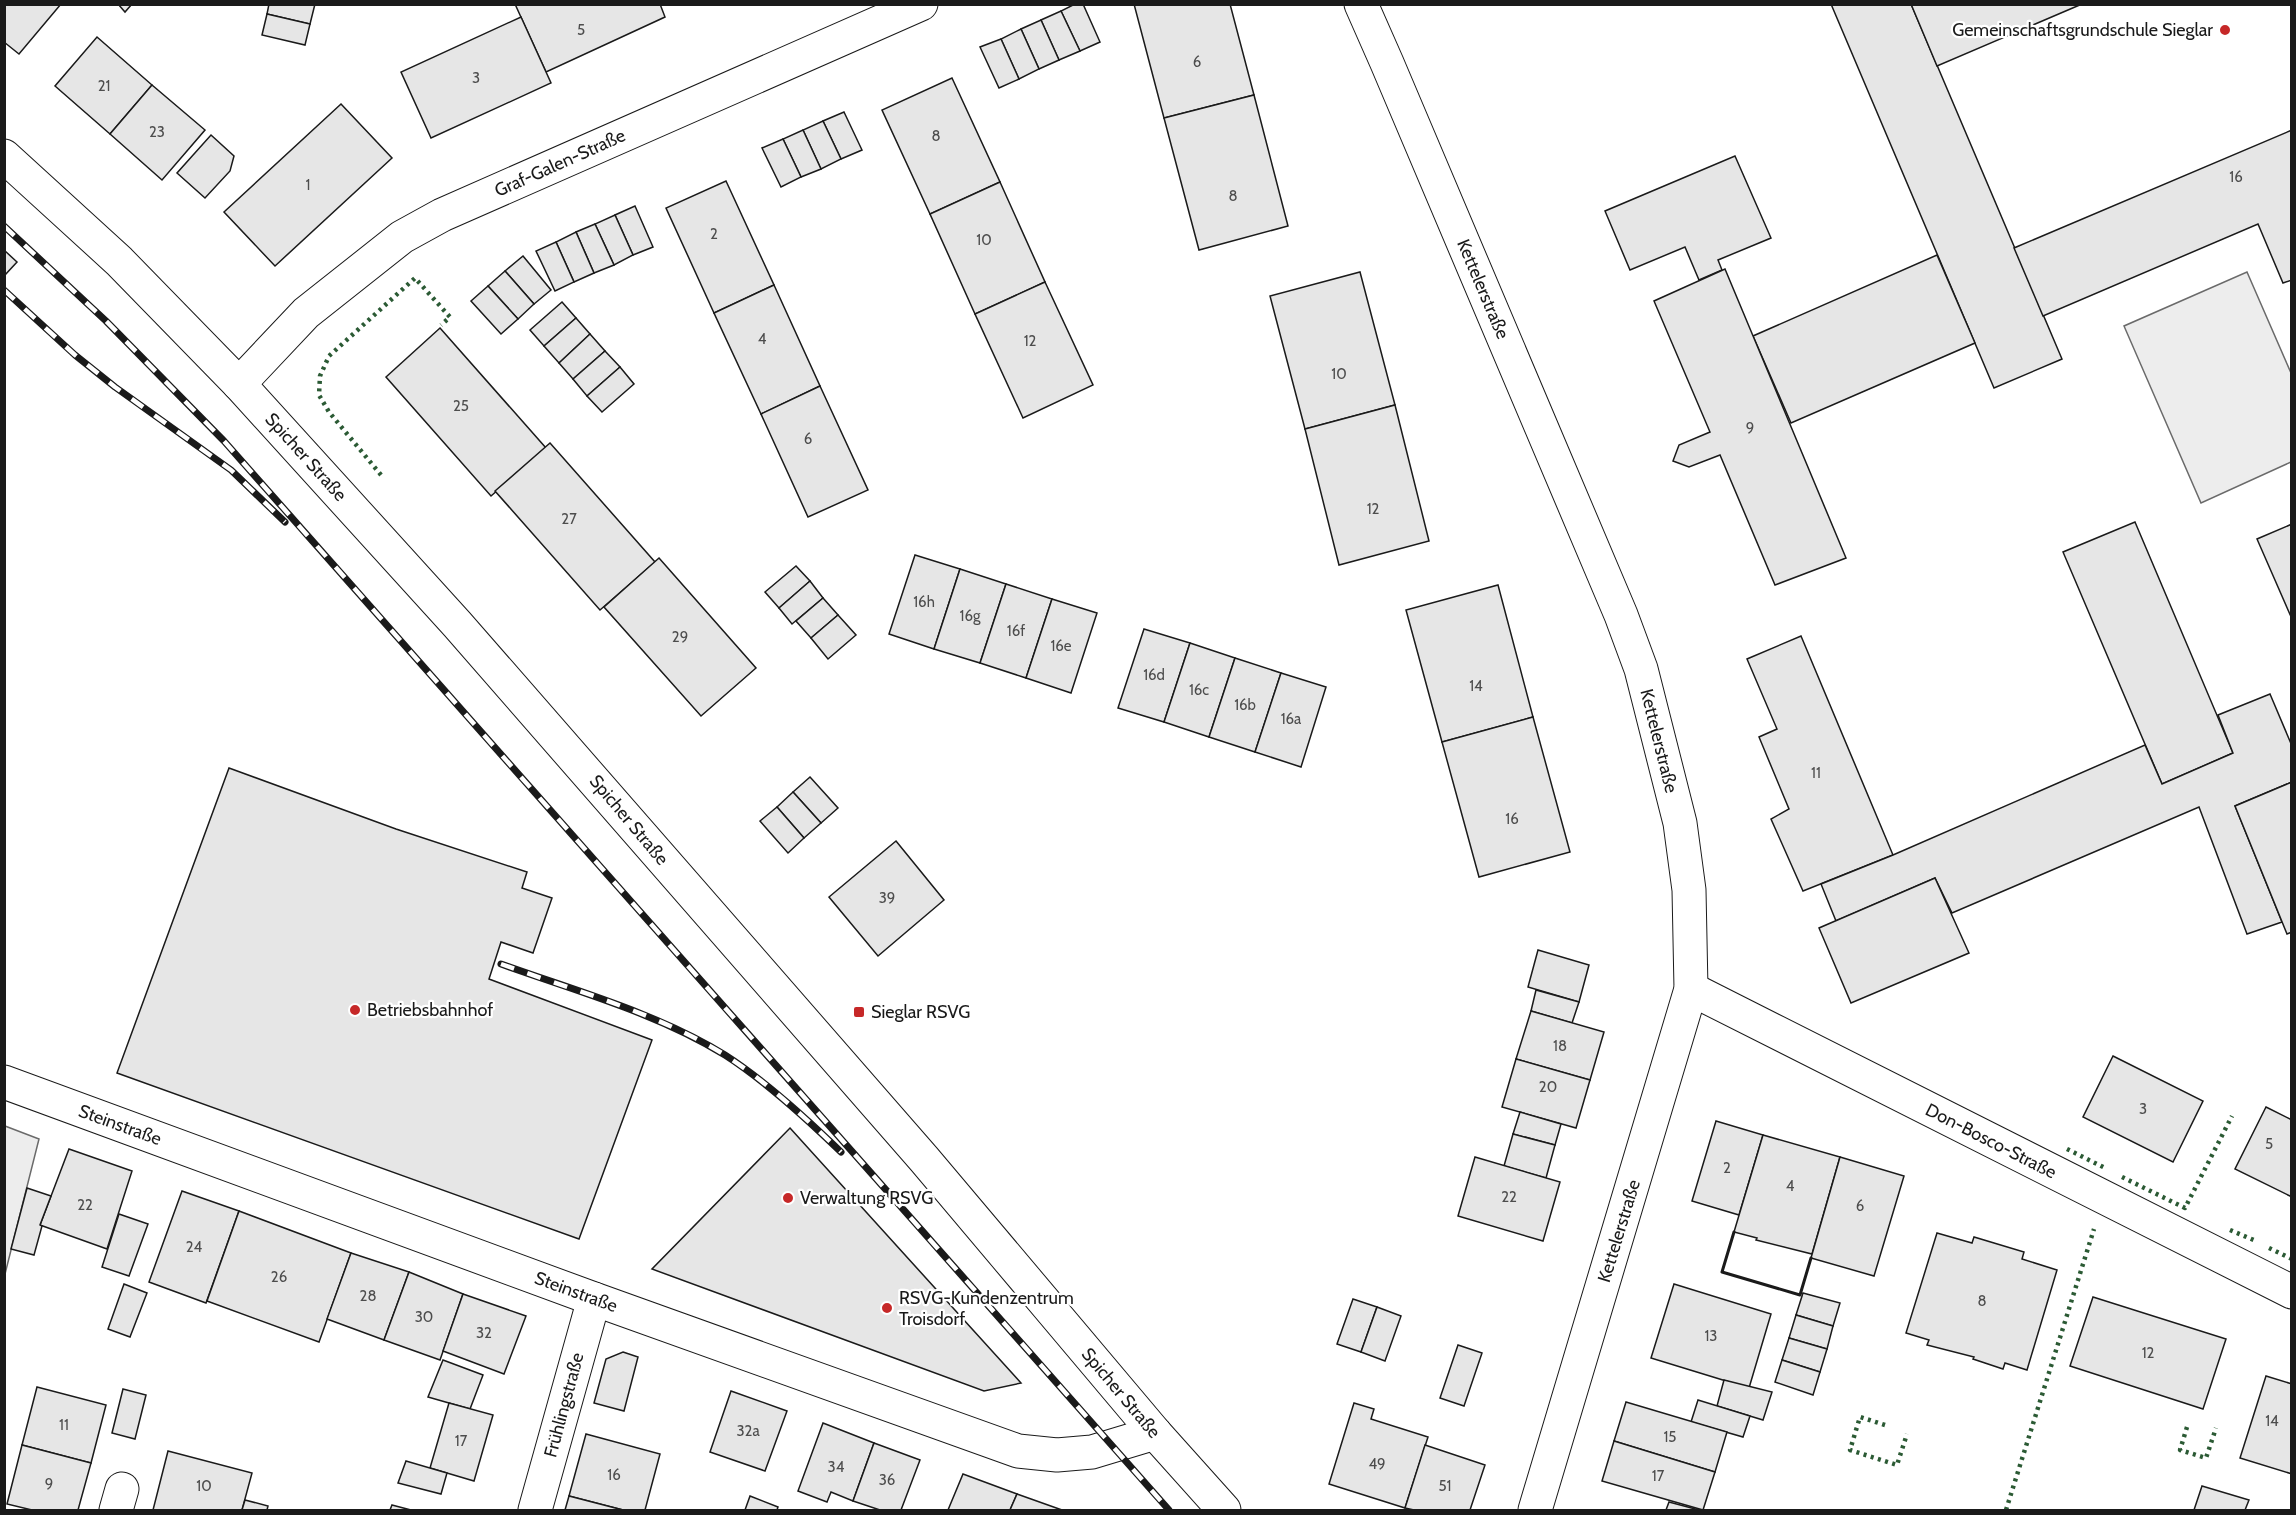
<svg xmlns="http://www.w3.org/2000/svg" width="2296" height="1515" viewBox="0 0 2296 1515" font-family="Cabin,sans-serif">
  <rect width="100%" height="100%" fill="#fff"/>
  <g fill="#ededed" stroke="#6a6a6a" stroke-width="1.5">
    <polygon points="2247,272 2291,373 2291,462 2201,503 2124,326"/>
    <polygon points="5,1126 39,1139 5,1274"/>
  </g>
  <g fill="#e6e6e6" stroke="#1a1a1a" stroke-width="1.5">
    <polygon points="4,4 61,4 19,54 4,42"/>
    <polygon points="118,4 132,4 125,12"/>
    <polygon points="269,4 315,4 310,24 267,14"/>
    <polygon points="515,4 660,4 665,17 546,72"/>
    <polygon points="1075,4 1083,4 1100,42 1080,51 1061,11"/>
    <polygon points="1134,4 1230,4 1254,95 1164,118"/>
    <polygon points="1831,4 1911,4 2062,359 1994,388"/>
    <polygon points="1911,4 2082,4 1937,66"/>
    <polygon points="1061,11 1080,51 1059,60 1041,20"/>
    <polygon points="267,14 310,24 305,45 262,35"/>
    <polygon points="521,17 551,83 431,138 401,72"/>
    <polygon points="1041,20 1059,60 1039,69 1021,29"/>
    <polygon points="1021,29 1039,69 1019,79 1001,39"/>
    <polygon points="97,37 152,85 110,134 55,86"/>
    <polygon points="1001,39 1019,79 999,88 980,47"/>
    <polygon points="952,78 1000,182 930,214 882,110"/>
    <polygon points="152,85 205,130 162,180 110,134"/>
    <polygon points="1254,95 1288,226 1199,250 1164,118"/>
    <polygon points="341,104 392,158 275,266 224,212"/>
    <polygon points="844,112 862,150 841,159 823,121"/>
    <polygon points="823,121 841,159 821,169 803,130"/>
    <polygon points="803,130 821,169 801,177 783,139"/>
    <polygon points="2292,130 2292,280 2283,283 2258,224 2043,316 2014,248"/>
    <polygon points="211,135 234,156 230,171 205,198 177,173"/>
    <polygon points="783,139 801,177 781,187 762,148"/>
    <polygon points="1735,156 1771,238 1718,260 1722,270 1699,280 1685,247 1630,270 1605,211"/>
    <polygon points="726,181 774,285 714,313 666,208"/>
    <polygon points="1000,182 1045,282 975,314 930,214"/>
    <polygon points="635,206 653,247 633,255 615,215"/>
    <polygon points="615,215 633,255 614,265 595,224"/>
    <polygon points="595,224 614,265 594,273 576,232"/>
    <polygon points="576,232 594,273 574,282 556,242"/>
    <polygon points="556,242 574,282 555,291 536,251"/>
    <polygon points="4,250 17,262 4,276"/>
    <polygon points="1937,255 1975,343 1791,423 1753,336"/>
    <polygon points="523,256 551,290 534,304 505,271"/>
    <polygon points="1725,269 1846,558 1775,585 1720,455 1689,467 1673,461 1679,445 1710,432 1654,301"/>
    <polygon points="505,271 534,304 518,319 488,286"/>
    <polygon points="1360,272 1395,405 1305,429 1270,296"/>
    <polygon points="1045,282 1093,385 1023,418 975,314"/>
    <polygon points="774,285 820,386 761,414 714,313"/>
    <polygon points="488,286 518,319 501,334 471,301"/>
    <polygon points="562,302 576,318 544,346 530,330"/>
    <polygon points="576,318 590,334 559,363 544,346"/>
    <polygon points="440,328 546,448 491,496 386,377"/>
    <polygon points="590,334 605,351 573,379 559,363"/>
    <polygon points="605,351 620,367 587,396 573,379"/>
    <polygon points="620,367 634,384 602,412 587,396"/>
    <polygon points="820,386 868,490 808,517 761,414"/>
    <polygon points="1395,405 1429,541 1339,565 1305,429"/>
    <polygon points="550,443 655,562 600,610 495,491"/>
    <polygon points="2135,522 2233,753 2162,784 2063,552"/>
    <polygon points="2292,524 2292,619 2257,539"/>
    <polygon points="915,555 960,569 934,649 889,634"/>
    <polygon points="659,558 756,668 701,716 604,607"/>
    <polygon points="796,566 810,581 779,608 765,592"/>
    <polygon points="960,569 1006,584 980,663 934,649"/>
    <polygon points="810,581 823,598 792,624 779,608"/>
    <polygon points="1006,584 1052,599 1026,678 980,663"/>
    <polygon points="1498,585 1533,717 1442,742 1406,610"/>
    <polygon points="823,598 838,615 811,638 796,621"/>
    <polygon points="1052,599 1097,613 1071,693 1026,678"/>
    <polygon points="838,615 856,635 828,659 811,638"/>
    <polygon points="1144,629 1190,643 1164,722 1118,708"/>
    <polygon points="1801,636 1893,855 1803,891 1771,819 1789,809 1759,737 1777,729 1747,659"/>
    <polygon points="1190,643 1235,658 1209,737 1164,722"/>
    <polygon points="1235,658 1281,673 1255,752 1209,737"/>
    <polygon points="1281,673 1326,687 1301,767 1255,752"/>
    <polygon points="2270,694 2292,746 2292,782 2235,806 2282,922 2247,934 2199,807 1952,913 1935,878 1836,921 1821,884 1893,855 2145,745 2162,784 2233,753 2218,715"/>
    <polygon points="1533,717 1570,852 1479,877 1442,742"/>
    <polygon points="229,768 396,829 527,872 522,888 552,898 533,953 501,942 489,979 652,1040 579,1239 117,1073"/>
    <polygon points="810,777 838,808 821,823 793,792"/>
    <polygon points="2292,782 2292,932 2287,934 2235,806"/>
    <polygon points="793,792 821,823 804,838 777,807"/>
    <polygon points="777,807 804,838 788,853 760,821"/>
    <polygon points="896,841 944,900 878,956 829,897"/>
    <polygon points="1935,878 1969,953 1851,1003 1819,928"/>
    <polygon points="1538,950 1589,965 1579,1002 1528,987"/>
    <polygon points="1536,990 1579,1002 1572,1023 1531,1011"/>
    <polygon points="1531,1011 1604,1032 1590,1080 1516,1059"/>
    <polygon points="2113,1056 2203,1101 2173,1162 2083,1117"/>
    <polygon points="1516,1059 1590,1080 1576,1128 1502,1107"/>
    <polygon points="2266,1107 2292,1120 2292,1197 2235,1169"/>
    <polygon points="1520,1112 1561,1124 1555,1145 1513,1134"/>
    <polygon points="1716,1121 1763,1135 1739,1215 1692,1201"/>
    <polygon points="790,1128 1021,1383 984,1391 652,1269"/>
    <polygon points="1513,1134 1555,1145 1546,1178 1504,1166"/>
    <polygon points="1763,1135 1840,1157 1812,1254 1756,1240 1757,1238 1734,1232"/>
    <polygon points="69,1149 132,1171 107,1249 40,1225"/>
    <polygon points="1475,1157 1560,1182 1543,1241 1458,1216"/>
    <polygon points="1840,1157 1904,1176 1874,1276 1811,1258"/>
    <polygon points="27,1188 51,1196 40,1225 42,1226 34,1255 11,1249"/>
    <polygon points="182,1191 239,1211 206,1303 149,1282"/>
    <polygon points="239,1211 351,1253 319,1342 207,1301"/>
    <polygon points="119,1214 148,1224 129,1276 102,1267"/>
    <polygon points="1937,1233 1972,1243 1974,1237 2024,1252 2022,1259 2057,1270 2027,1370 2005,1363 2003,1369 1973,1359 1974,1357 1927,1345 1929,1340 1906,1333"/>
    <polygon points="351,1253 409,1272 384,1340 327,1319"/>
    <polygon points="409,1272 463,1294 440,1360 384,1340"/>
    <polygon points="124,1284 147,1293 130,1337 108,1329"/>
    <polygon points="1674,1284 1771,1314 1749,1388 1651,1358"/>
    <polygon points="1803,1293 1840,1303 1833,1326 1796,1315"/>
    <polygon points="463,1294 526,1316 504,1374 443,1351"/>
    <polygon points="2093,1297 2226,1339 2203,1409 2070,1366"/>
    <polygon points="1353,1299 1377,1307 1361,1352 1337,1344"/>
    <polygon points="1377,1307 1401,1316 1385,1361 1361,1352"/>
    <polygon points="1796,1315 1833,1326 1827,1349 1789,1338"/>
    <polygon points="1789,1338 1827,1349 1820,1372 1782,1360"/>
    <polygon points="1458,1345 1482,1353 1464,1406 1440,1398"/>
    <polygon points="623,1352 638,1357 624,1411 594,1403 606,1359"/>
    <polygon points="443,1360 483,1375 470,1409 428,1397"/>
    <polygon points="1782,1360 1820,1372 1813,1395 1775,1382"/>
    <polygon points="2266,1376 2292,1384 2292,1474 2240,1458"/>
    <polygon points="1724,1380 1772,1392 1763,1420 1717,1406"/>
    <polygon points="37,1387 106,1405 91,1463 22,1445"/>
    <polygon points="123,1389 146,1395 135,1439 112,1433"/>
    <polygon points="731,1391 787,1411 765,1471 710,1452"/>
    <polygon points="1698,1400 1750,1416 1743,1437 1691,1422"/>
    <polygon points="1626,1402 1727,1432 1715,1472 1614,1441"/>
    <polygon points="449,1403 493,1415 474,1481 430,1468"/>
    <polygon points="1354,1403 1374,1409 1371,1419 1428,1437 1405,1508 1329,1484"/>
    <polygon points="823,1423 874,1443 853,1501 831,1492 827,1502 798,1491"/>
    <polygon points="586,1434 660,1454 645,1510 623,1510 569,1496"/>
    <polygon points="1614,1441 1715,1472 1703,1510 1602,1481"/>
    <polygon points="874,1443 920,1460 901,1510 880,1510 853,1501"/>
    <polygon points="22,1445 91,1463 78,1510 32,1510 7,1504"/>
    <polygon points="1425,1445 1485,1465 1470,1510 1414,1510 1405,1508"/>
    <polygon points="168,1451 252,1473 242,1510 153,1510"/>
    <polygon points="406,1461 447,1473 441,1494 398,1483"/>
    <polygon points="963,1474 1017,1494 1010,1510 948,1510"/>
    <polygon points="2202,1486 2249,1500 2245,1510 2194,1510"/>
    <polygon points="1017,1494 1062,1510 1010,1510"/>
    <polygon points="569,1496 623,1510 565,1510"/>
    <polygon points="750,1496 778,1507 777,1510 745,1510"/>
    <polygon points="245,1500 268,1506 267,1510 242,1510"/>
    <polygon points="1669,1502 1699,1510 1666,1510"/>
    <polygon points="392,1505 411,1510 390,1510"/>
  </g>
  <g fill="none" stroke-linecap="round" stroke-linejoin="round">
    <defs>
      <g id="minor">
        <polyline points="1361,4 1387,63 1621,615 1641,669 1680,823 1689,890 1691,989 1535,1510"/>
        <polyline points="4,156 119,261 239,384 457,624 924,1159 1155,1433 1224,1510"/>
        <polyline points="239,384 306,313 402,237 442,215 921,4"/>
        <polyline points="1691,989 2292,1292"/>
        <polyline points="4,1082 594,1299 1018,1451 1057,1455 1092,1452 1155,1433"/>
        <polyline points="116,1510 122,1489"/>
        <polyline points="535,1510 594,1299"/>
      </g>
    </defs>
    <use href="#minor" stroke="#1a1a1a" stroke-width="35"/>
    <use href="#minor" stroke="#fff" stroke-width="33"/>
    <defs>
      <g id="rail">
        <polyline points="4,226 106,321 224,441 1169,1510"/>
        <polyline points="4,290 75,355 115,387 231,470 285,522"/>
        <path d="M501,964C576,991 657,1013 725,1055C764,1080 807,1119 841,1152"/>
      </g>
    </defs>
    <use href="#rail" stroke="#1a1a1a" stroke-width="7"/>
    <use href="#rail" stroke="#fff" stroke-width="4.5" stroke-dasharray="14" stroke-linecap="butt"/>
    <g stroke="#2b5a34" stroke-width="4.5" stroke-dasharray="3 4.5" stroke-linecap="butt">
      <polyline points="381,475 329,412 319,395 320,376 329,356 415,278 450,317 441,325"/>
      <polyline points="2067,1149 2105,1168"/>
      <polyline points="2122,1177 2185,1208 2232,1116"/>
      <polyline points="2230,1230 2256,1241"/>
      <polyline points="2269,1248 2292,1259"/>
      <polyline points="1885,1425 1860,1417 1850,1450 1897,1465 1907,1434"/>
      <polyline points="2187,1427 2180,1450 2206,1458 2216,1428"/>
      <polyline points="2006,1510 2094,1229"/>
    </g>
    <polyline stroke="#1a1a1a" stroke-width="3" points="1734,1232 1722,1272 1800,1295 1811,1258"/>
  </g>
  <g fill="#c62828" stroke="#fff" stroke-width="2">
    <circle cx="2225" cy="30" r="6"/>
    <circle cx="355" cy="1010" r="6"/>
    <rect x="853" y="1006" width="12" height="12" rx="3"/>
    <circle cx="788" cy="1198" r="6"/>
    <circle cx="887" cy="1308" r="6"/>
  </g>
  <g text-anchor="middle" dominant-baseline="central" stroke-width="4.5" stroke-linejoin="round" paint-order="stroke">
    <g font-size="15" fill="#4d4d4d">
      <text x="581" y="30">5</text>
      <text x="1197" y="62">6</text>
      <text x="476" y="78">3</text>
      <text x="104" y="86">21</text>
      <text x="157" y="132">23</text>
      <text x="936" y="136">8</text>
      <text x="2236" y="177">16</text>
      <text x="308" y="185">1</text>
      <text x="1233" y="196">8</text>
      <text x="714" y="234">2</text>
      <text x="984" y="240">10</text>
      <text x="762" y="339">4</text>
      <text x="1030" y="341">12</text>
      <text x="1339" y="374">10</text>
      <text x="461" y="406">25</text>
      <text x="1750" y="428">9</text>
      <text x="808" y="439">6</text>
      <text x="1373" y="509">12</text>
      <text x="569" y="519">27</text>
      <text x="924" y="602">16h</text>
      <text x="970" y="616">16g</text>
      <text x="1016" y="631">16f</text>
      <text x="680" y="637">29</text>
      <text x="1061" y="646">16e</text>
      <text x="1154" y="675">16d</text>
      <text x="1476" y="686">14</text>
      <text x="1199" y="690">16c</text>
      <text x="1245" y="705">16b</text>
      <text x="1291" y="719">16a</text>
      <text x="1816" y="773">11</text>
      <text x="1512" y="819">16</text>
      <text x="887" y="898">39</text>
      <text x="1560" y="1046">18</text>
      <text x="1548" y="1087">20</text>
      <text x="2143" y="1109">3</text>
      <text x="2269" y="1144">5</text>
      <text x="1727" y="1168">2</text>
      <text x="1790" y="1186">4</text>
      <text x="1509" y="1197">22</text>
      <text x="85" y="1205">22</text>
      <text x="1860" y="1206">6</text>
      <text x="194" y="1247">24</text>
      <text x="279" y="1277">26</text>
      <text x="368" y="1296">28</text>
      <text x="1982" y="1301">8</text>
      <text x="424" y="1317">30</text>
      <text x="484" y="1333">32</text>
      <text x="1711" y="1336">13</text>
      <text x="2148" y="1353">12</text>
      <text x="2272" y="1421">14</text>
      <text x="64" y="1425">11</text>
      <text x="748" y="1431">32a</text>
      <text x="1670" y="1437">15</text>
      <text x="461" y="1441">17</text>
      <text x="1377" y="1464">49</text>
      <text x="836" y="1467">34</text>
      <text x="614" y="1475">16</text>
      <text x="1658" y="1476">17</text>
      <text x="887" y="1480">36</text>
      <text x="49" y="1484">9</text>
      <text x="204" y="1486">10</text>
      <text x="1445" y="1486">51</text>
    </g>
    <g font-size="18" fill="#1a1a1a" stroke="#fff" text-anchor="start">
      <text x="2213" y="30" text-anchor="end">Gemeinschaftsgrundschule Sieglar</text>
      <text x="367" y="1010">Betriebsbahnhof</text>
      <text x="871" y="1012">Sieglar RSVG</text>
      <text x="800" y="1198">Verwaltung RSVG</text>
      <text x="899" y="1298">RSVG-Kundenzentrum<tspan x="899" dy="21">Troisdorf</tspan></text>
    </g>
    <g font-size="18" fill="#1a1a1a" stroke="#fff">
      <text transform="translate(560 163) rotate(-24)">Graf-Galen-Straße</text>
      <text transform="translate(1483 289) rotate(67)">Kettelerstraße</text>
      <text transform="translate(306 457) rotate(48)">Spicher Straße</text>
      <text transform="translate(1659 741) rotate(76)">Kettelerstraße</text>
      <text transform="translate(629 820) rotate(50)">Spicher Straße</text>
      <text transform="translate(120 1125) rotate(20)">Steinstraße</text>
      <text transform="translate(1991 1141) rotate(27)">Don-Bosco-Straße</text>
      <text transform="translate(1619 1231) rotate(-73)">Kettelerstraße</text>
      <text transform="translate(576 1292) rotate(20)">Steinstraße</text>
      <text transform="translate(1121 1393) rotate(50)">Spicher Straße</text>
      <text transform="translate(564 1405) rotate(-75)">Frühlingstraße</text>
    </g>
  </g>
  <rect width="2296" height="1515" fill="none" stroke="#1a1a1a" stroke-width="12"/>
</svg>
